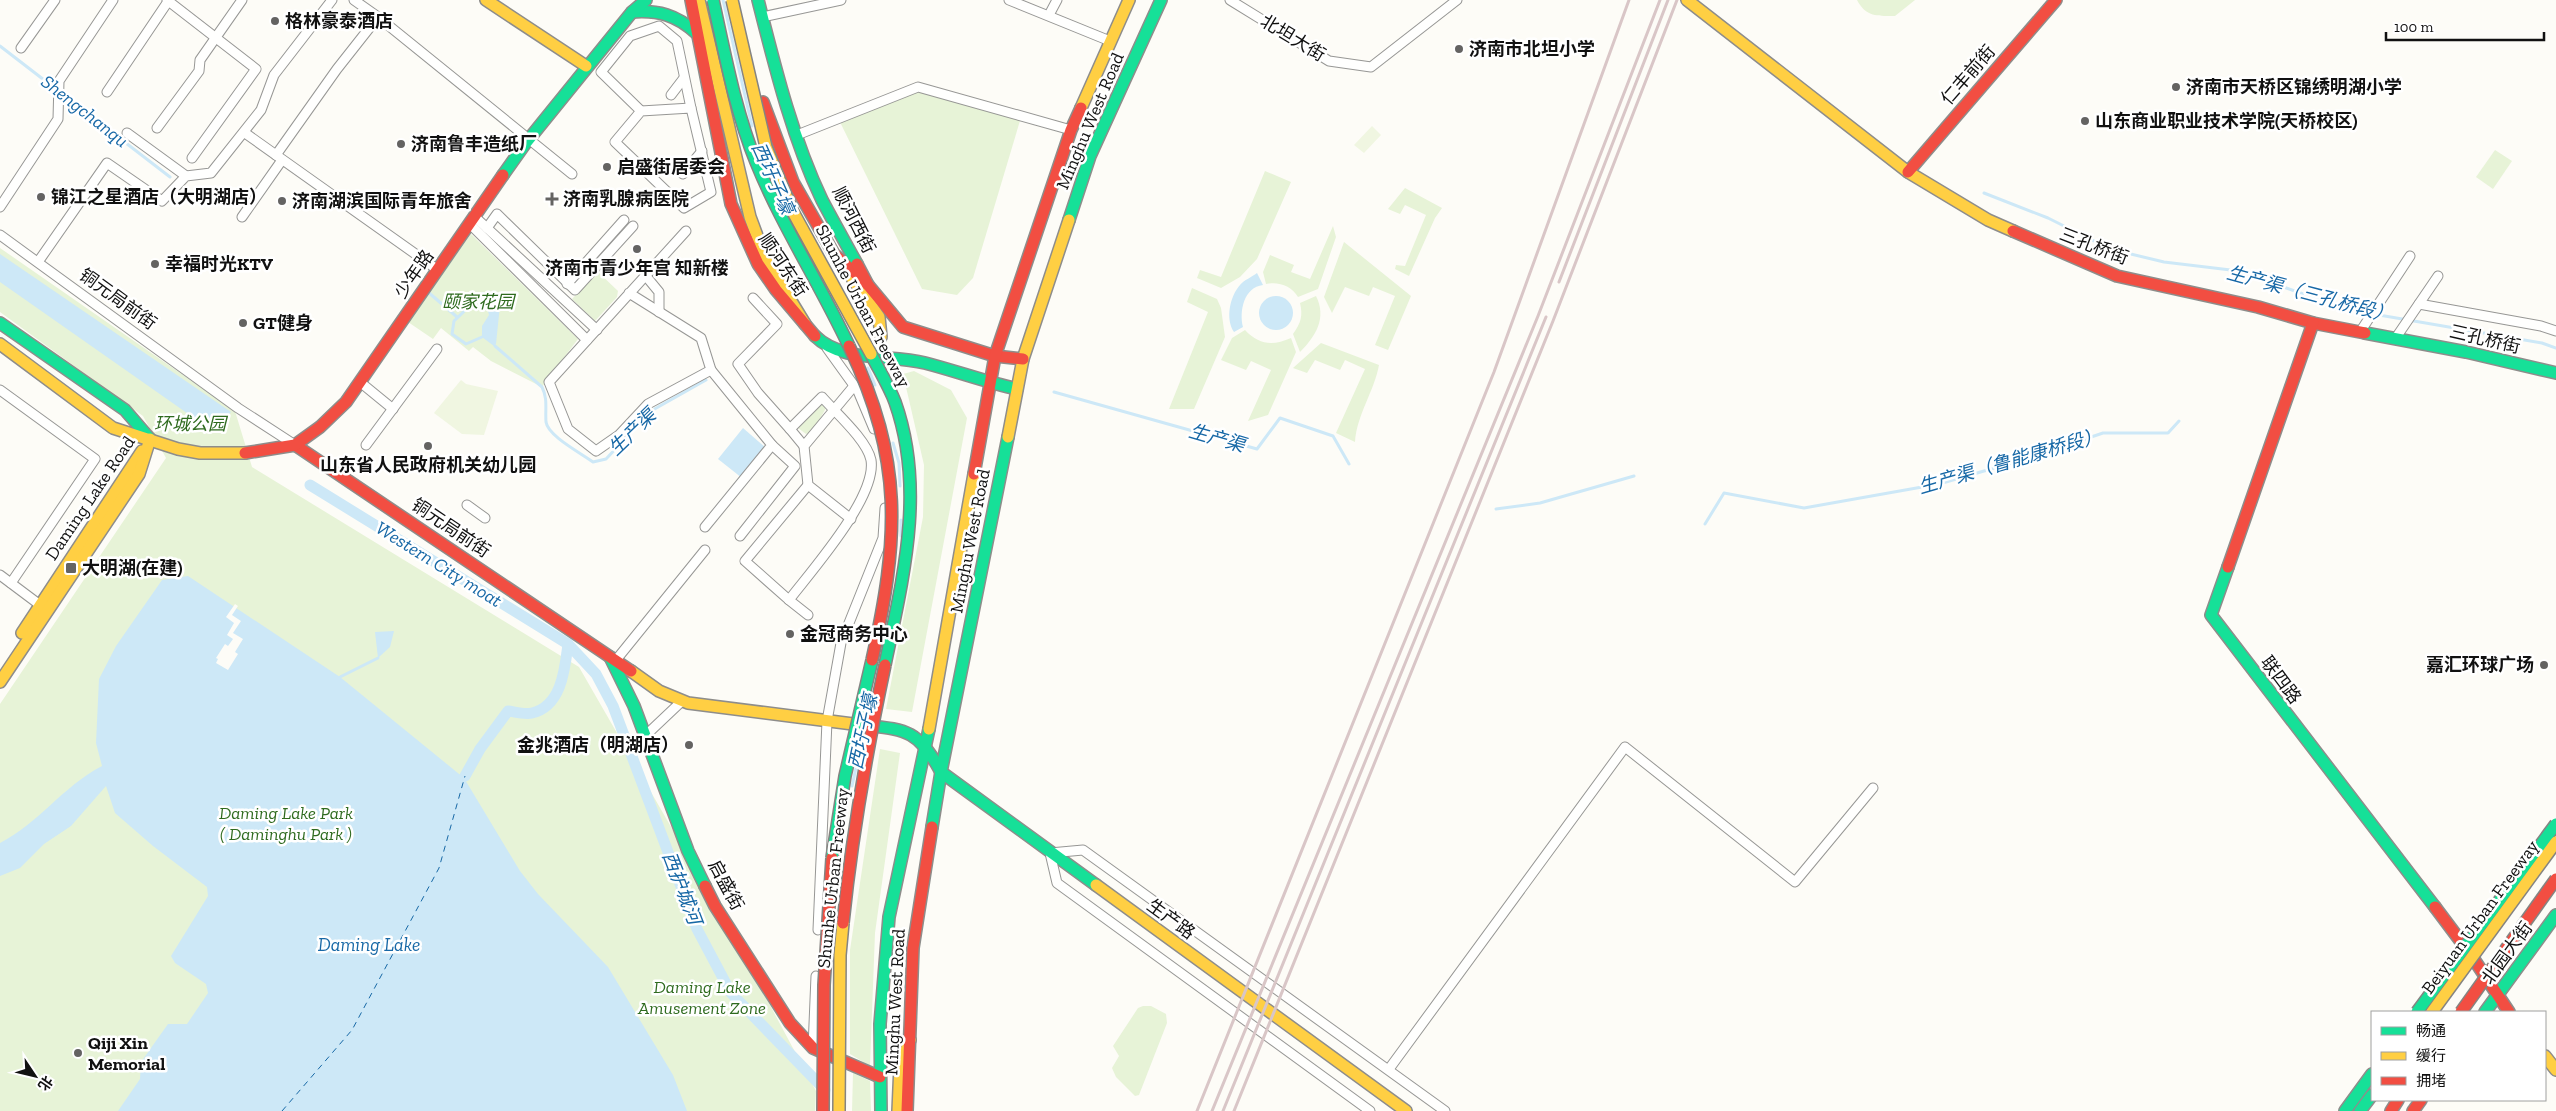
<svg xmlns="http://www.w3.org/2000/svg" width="2556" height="1111" viewBox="0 0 2556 1111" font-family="'Zilla Slab','Noto Sans SC',serif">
  <rect width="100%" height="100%" fill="#fdfcf7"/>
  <g fill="#e7f3d7">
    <path d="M1857,0H1915L1895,16C1877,16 1866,17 1857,0Z"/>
    <polygon points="918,87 1022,114 973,278 957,295 922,289 838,118"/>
    <polygon points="2495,150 2512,161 2493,189 2476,177"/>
    <polygon points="1265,171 1291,182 1257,259 1240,277 1221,288 1197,278 1200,270 1221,277"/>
    <polygon points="1405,188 1442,208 1435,218 1409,276 1395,269 1396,265 1405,266 1426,215 1405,205 1400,214 1388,209"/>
    <path d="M1333,226L1336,237L1318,289L1298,297C1292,286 1278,281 1266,284L1263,272L1270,255L1294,265L1291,272L1310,279Z"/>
    <polygon points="471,234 578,339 542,387 491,361 473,347 469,351 441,328 433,339 408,322"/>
    <polygon points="1344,242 1411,296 1388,350 1375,345 1395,296 1373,287 1369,296 1345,287 1332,313 1324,297"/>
    <polygon points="0,248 235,411 252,467 579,667 720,912 816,1091 815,1111 0,1111 0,704 166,458 143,416 0,312"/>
    <polygon points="598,272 618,291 617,297 595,321 572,299"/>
    <polygon points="1192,288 1217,299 1221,308 1225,337 1194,409 1169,409 1208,312 1187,302"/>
    <path d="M1316,296C1327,318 1316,336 1300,352L1293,334C1301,323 1303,316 1300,303Z"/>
    <path d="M1245,330C1259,345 1273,346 1291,338L1296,352L1268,415L1248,421L1271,370L1251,361L1246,370L1221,360L1232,338Z"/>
    <path d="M1321,343L1379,365C1374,392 1357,414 1355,442L1336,433L1365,369L1345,360L1340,370L1315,360L1307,373L1293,368Z"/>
    <polygon points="914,371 951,390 967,418 912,712 886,709 923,517 924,465 903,374"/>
    <polygon points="822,403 826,408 813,431 806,434 798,428 801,421"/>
    <polygon points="880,749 900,753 875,933 870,1066 850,1054 850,950"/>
    <polygon points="1143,1006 1151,1006 1166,1014 1167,1023 1139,1095 1135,1096 1116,1077 1112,1068 1119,1056 1113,1046 1138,1008"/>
    <polygon points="853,1073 870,1081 871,1111 852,1111"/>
  </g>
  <g fill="#f0f6e1">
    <polygon points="1372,126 1381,135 1364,153 1354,145"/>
    <polygon points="461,380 466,384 498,391 484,435 462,434 434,413"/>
  </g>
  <g fill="#cde8f7">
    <polygon points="0,254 231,412 214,432 0,282"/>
    <path d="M1257,273L1263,285C1244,287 1239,311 1243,327L1234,332C1225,319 1230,296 1240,285C1244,280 1252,277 1257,273Z"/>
    <path d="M482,292C489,291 498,299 500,305L496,344L494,346L482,337V326L489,315L486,303L481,298Z"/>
    <circle cx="1276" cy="313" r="17"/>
    <polygon points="743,428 765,447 742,478 718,459"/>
    <path d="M188,576L340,677L464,778L520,871L538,894L608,967L673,1075L687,1111H118L140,1079L141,1062L168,1024H187L208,993L206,984L175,963L171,956L208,896L207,887L153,846L115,813L106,786L71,826L44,844L20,868L0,876V843C39,823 62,787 102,766L96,743L99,679L116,646L162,580Z"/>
    <polygon points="394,631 390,647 378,658 375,632"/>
  </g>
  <polygon fill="#fdfcf7" points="235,604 238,606 232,615 241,621 233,633 243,639 235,652 238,654 228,670 216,663 218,659 216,658 225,644 228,646 233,639 227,635 234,623 226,617"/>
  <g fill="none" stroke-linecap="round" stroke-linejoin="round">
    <g stroke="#cde8f7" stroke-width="3">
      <polyline points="723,0 752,126"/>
      <polyline points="0,46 170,177"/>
      <polyline points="1984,193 2048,218 2110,249 2164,262 2239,271 2306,295 2379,315 2542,343 2556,348"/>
      <polyline points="428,292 457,317"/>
      <polyline points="480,296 454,321 452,334 466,344 482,337"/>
      <path d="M495,346L542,387C548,399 545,409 546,422C548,436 581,453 593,462L606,459L651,411L706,380"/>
      <polyline points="868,368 875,385"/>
      <polyline points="1054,392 1257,449 1280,418 1333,436 1349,464"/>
      <polyline points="893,443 899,463 900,486"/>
      <polyline points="1496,509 1540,503 1634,476"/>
      <polyline points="901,520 901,536"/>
      <polyline points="1705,524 1724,493 1804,508 1939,484 2029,458 2103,433 2168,433 2179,421"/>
      <polyline points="340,677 378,658"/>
      <polyline points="852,786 856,768"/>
    </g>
    <g stroke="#cde8f7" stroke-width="11">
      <polyline points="310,485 568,644 596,674 613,706 697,929 731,993 825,1090"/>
      <path d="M465,776L480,749L508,711C515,712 526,715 532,713C562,706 565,668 568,644"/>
    </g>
    <polyline stroke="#1768a6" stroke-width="1" stroke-dasharray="6 5" stroke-linecap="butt" points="282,1111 352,1030 439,868 465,776"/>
    <defs>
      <g id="street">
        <polyline points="167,0 256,69 192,158"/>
        <polyline points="354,0 378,17 572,174"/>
        <polyline points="1009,0 1110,41"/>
        <polyline points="1230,0 1329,61 1371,67 1457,0"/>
        <polyline points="1049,15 1057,0"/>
        <polyline points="762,17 841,0"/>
        <polyline points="21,48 55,0"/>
        <polyline points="107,92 169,0"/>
        <polyline points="671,95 684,78"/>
        <polygon points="691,108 711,192 684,208 615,142 641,111"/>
        <polyline points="641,111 601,72 630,36 659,26 677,41 691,108"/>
        <polyline points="157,128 199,71 200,60 242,0"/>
        <polyline points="127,133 186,176"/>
        <polyline points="245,133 438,270"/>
        <polyline points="797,135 918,87 1071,130"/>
        <polyline points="276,155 337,69 378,17"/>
        <polyline points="683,174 702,151"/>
        <polyline points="0,207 58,119 59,81 113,0"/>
        <polyline points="242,217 282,160"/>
        <polyline points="475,217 597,330"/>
        <polyline points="470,224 587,340"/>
        <polyline points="487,228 497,214 575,290 633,226"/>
        <polyline points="0,235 238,408 295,445"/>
        <polyline points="38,262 107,163 162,201 186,176 211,173 261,110 274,75 332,0"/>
        <polyline points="645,275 659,292 659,312"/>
        <polyline points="567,284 624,220"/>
        <polyline points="629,293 701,338 711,370 648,404 619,435 596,451 568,429 549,382 686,231"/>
        <path d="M753,298L777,324L738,364L758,393L790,429L822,397C835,412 867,440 871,460C877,497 812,570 789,600L808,615"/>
        <polyline points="2419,304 2541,326 2556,331"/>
        <polyline points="2360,332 2410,256"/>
        <polyline points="2395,339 2438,276"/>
        <polyline points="827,348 858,391 874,429"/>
        <polyline points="360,382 393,409"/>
        <polyline points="0,390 95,459 11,583"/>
        <polyline points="790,429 804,446"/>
        <polyline points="366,445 437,349"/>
        <polyline points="467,505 485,518"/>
        <polyline points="851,519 808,485 804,446 854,386"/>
        <polyline points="705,527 772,445 711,370"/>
        <polyline points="740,536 795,466 772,445"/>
        <polyline points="0,575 40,605"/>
        <polyline points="789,600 745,561 808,485"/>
        <polyline points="616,660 705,550"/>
        <polyline points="645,736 682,701"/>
        <polyline points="818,930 827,721 841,643 883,538 885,508"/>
        <polyline points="813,1048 816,976"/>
        <polyline points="1389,1069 1625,747 1795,882 1873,788"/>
        <polyline points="1370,1111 1057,883 1050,853 1083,850 1445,1111"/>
      </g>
      <g id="fast">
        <path d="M758,0C775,67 792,137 822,200C833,221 845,242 857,264"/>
        <path d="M632,12C658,10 677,15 696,33"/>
        <polyline points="503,175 525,144 632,12 646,0"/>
        <polyline points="1069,220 1090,156 1161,0"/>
        <polyline points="0,323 125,410 150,439"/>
        <polyline points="2365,333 2466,352 2556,373"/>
        <path d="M815,336C842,363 890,354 925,363C956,371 986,382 1017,389"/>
        <polyline points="2228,567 2211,615 2435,907"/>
        <polyline points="610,657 634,706 688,851 705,886"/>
        <path d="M853,724C902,730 916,725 941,772L1096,885"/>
        <polyline points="932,827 941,772 1008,437"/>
        <polyline points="2485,1012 2556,915"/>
        <polyline points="881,1111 880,1024 889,917 929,729"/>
        <polyline points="2345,1111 2372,1074"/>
        <polyline points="2360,1111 2372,1095"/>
      </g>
      <g id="slow">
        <polyline points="486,0 586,66"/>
        <polyline points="699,0 750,217 766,260 805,324"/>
        <polyline points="1687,0 1908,172 1988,220 2013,231"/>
        <polyline points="1081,108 1129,0"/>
        <polyline points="852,278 879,317 881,337"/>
        <polyline points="0,344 113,428 178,449 200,453 245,453"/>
        <polyline points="1008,437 1023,359 1069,220"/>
        <polyline points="22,633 142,451"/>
        <polyline points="631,671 659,691 688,703 853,724"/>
        <polyline points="0,682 139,474 150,439"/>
        <polyline points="929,729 974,474"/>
        <polyline points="1096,885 1406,1111"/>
        <polyline points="2545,1056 2556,1070"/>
        <polyline points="898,1111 900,1065 910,1040"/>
      </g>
      <g id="jam">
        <polyline points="691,0 731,204 758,264 776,290 815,336"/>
        <polyline points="763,102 793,182 834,254 868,285"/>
        <polyline points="1908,172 2056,0"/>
        <polyline points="2013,231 2117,276 2258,307 2313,323 2365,333"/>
        <polyline points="857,264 868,285 903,327 995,356 1023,359"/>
        <polyline points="295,445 631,671"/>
        <polyline points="245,453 295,445 320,427 346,402 503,175"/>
        <polyline points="974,474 995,356 1071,130 1081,108"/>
        <polyline points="2228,567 2313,323"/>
        <polyline points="705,886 715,906 790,1023 813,1048 880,1077"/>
        <polyline points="2435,907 2471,955 2509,1012"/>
        <polyline points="907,1111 913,948 932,827"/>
        <polyline points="2391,1111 2398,1100"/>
        <polyline points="2413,1111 2421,1100"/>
      </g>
    </defs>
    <use href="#street" stroke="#979795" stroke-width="11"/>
    <use href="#fast" stroke="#8e8d8b" stroke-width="14"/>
    <use href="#slow" stroke="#8e8d8b" stroke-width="14"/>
    <use href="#jam" stroke="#8e8d8b" stroke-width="14"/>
    <use href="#street" stroke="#fffffe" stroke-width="9"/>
    <use href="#fast" stroke="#16e098" stroke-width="11"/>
    <use href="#slow" stroke="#ffcf43" stroke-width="11"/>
    <use href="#jam" stroke="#f24e42" stroke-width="11"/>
    <g stroke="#d9c6c7" stroke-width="3">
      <polyline points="1559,282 1668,0"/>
      <polyline points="1197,1111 1494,372 1629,0"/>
      <polyline points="1212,1111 1538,316 1660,0"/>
      <polyline points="1223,1111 1546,317"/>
      <polyline points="1234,1111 1553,321 1677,0"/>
    </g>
    <defs>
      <g id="fast-bridge">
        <path d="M713,0C725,54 735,110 756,162C782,226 820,284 849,346"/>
        <path d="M871,354C879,370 889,386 895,402C926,489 903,578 885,665"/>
        <polyline points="832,858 845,776 872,660"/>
        <polyline points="2417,1012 2556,824"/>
      </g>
      <g id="slow-bridge">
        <polyline points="732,0 766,147 792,210 871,354"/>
        <polyline points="2432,1012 2556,842"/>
        <polyline points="839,1111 840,955 843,923"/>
      </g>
      <g id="jam-bridge">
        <path d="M849,346C904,461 899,538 872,660"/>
        <path d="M843,923C852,835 867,750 885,665"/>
        <polyline points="2461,1012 2556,879"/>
        <polyline points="823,1111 824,985 832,858"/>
      </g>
    </defs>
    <use href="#fast-bridge" stroke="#858482" stroke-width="14" stroke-linecap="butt"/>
    <use href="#slow-bridge" stroke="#858482" stroke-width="14" stroke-linecap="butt"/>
    <use href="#jam-bridge" stroke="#858482" stroke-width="14" stroke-linecap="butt"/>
    <use href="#fast-bridge" stroke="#16e098" stroke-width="11"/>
    <use href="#slow-bridge" stroke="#ffcf43" stroke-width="11"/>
    <use href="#jam-bridge" stroke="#f24e42" stroke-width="11"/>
  </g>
  <g fill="#646362" stroke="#fff" stroke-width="2">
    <circle cx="275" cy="21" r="5"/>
    <circle cx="1459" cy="49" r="5"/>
    <circle cx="2176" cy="87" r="5"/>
    <circle cx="2085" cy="121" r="5"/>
    <circle cx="401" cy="144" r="5"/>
    <circle cx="607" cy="167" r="5"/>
    <circle cx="41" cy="197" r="5"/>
    <path d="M549.5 191.5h5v5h5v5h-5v5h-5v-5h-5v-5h5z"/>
    <circle cx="282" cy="201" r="5"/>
    <circle cx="637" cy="249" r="5"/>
    <circle cx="155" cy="264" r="5"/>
    <circle cx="243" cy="323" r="5"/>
    <circle cx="428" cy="446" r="5"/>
    <rect x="65" y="562" width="12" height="12" rx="2.5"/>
    <circle cx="790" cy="634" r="5"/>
    <circle cx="2544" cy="665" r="5"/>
    <circle cx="689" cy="745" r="5"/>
    <circle cx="78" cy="1053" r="5"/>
  </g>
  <g text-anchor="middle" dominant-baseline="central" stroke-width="5" stroke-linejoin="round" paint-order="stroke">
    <g font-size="18" font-weight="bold" fill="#111" stroke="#fff" text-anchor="start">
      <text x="285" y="21">格林豪泰酒店</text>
      <text x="1469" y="49">济南市北坦小学</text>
      <text x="2186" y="87">济南市天桥区锦绣明湖小学</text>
      <text x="2095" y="121">山东商业职业技术学院(天桥校区)</text>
      <text x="411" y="144">济南鲁丰造纸厂</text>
      <text x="617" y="167">启盛街居委会</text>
      <text x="51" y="197">锦江之星酒店（大明湖店）</text>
      <text x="563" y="199">济南乳腺病医院</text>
      <text x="292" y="201">济南湖滨国际青年旅舍</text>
      <text x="165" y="264">幸福时光KTV</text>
      <text x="637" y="268" text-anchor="middle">济南市青少年宫 知新楼</text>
      <text x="253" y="323">GT健身</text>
      <text x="428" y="465" text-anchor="middle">山东省人民政府机关幼儿园</text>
      <text x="82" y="568">大明湖(在建)</text>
      <text x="800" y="634">金冠商务中心</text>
      <text x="2534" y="665" text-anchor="end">嘉汇环球广场</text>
      <text x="679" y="745" text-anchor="end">金兆酒店（明湖店）</text>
      <text x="88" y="1043">Qiji Xin<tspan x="88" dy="21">Memorial</tspan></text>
    </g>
    <g font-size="18" fill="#111" stroke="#fff">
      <text transform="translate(1293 38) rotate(31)">北坦大街</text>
      <text transform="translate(1968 75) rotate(-49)">仁丰前街</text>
      <text transform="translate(1090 121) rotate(-67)">Minghu West Road</text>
      <text transform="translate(854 220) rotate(63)">顺河西街</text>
      <text transform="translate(2094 246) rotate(21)">三孔桥街</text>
      <text transform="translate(783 265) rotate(56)">顺河东街</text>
      <text transform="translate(414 274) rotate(-55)">少年路</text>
      <text transform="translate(118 299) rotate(36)">铜元局前街</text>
      <text transform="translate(863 306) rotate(62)">Shunhe Urban Freeway</text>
      <text transform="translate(2485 339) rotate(13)">三孔桥街</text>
      <text transform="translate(90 498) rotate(-56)">Daming Lake Road</text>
      <text transform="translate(451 528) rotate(34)">铜元局前街</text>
      <text transform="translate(970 541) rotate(-79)">Minghu West Road</text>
      <text transform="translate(2281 680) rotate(53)">联四路</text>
      <text transform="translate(833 878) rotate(-84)">Shunhe Urban Freeway</text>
      <text transform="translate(726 885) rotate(62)">启盛街</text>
      <text transform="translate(2480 917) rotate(-54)">Beiyuan Urban Freeway</text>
      <text transform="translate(1171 919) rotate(36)">生产路</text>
      <text transform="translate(2507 953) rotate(-54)">北园大街</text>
      <text transform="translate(895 1002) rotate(-87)">Minghu West Road</text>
    </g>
    <g font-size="18" font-style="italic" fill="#2f6b1f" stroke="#fff">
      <text x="478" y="302">颐家花园</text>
      <text x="190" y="424">环城公园</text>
      <text x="286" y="813">Daming Lake Park<tspan x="286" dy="21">( Daminghu Park )</tspan></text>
      <text x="702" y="987">Daming Lake<tspan x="702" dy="21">Amusement Zone</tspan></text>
    </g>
    <g font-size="19" font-style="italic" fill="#1768a6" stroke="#fff">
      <text transform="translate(85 111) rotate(38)">Shengchanqu</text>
      <text transform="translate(773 178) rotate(66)">西圩子壕</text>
      <text transform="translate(2310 294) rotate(15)">生产渠（三孔桥段）</text>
      <text transform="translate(632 432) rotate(-44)">生产渠</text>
      <text transform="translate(1217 438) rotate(16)">生产渠</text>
      <text transform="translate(2010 461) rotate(-16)">生产渠（鲁能康桥段）</text>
      <text transform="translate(439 564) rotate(32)">Western City moat</text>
      <text transform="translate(863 732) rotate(-78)">西圩子壕</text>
      <text transform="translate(682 888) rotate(69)">西护城河</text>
      <text x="369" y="944">Daming Lake</text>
    </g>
  </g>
  <rect x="2371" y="1011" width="175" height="90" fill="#ffffff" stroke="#a0a0a0"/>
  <rect x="2381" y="1027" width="25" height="8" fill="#16e098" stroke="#a0a0a0"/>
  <text x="2416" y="1036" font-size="15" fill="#111111">畅通</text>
  <rect x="2381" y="1052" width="25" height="8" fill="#ffcf43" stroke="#a0a0a0"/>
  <text x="2416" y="1061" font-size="15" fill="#111111">缓行</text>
  <rect x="2381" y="1077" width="25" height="8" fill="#f24e42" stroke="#a0a0a0"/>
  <text x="2416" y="1086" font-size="15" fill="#111111">拥堵</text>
  <g transform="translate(35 1076) rotate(125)" stroke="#ffffff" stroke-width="4" paint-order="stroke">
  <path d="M0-4L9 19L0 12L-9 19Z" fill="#111111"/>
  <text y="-8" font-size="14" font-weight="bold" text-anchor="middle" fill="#111111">北</text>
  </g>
  <path d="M2386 32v8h158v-8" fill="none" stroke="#111111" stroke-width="2.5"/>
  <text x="2394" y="32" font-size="15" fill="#111111" stroke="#ffffff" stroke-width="4" paint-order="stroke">100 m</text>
</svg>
